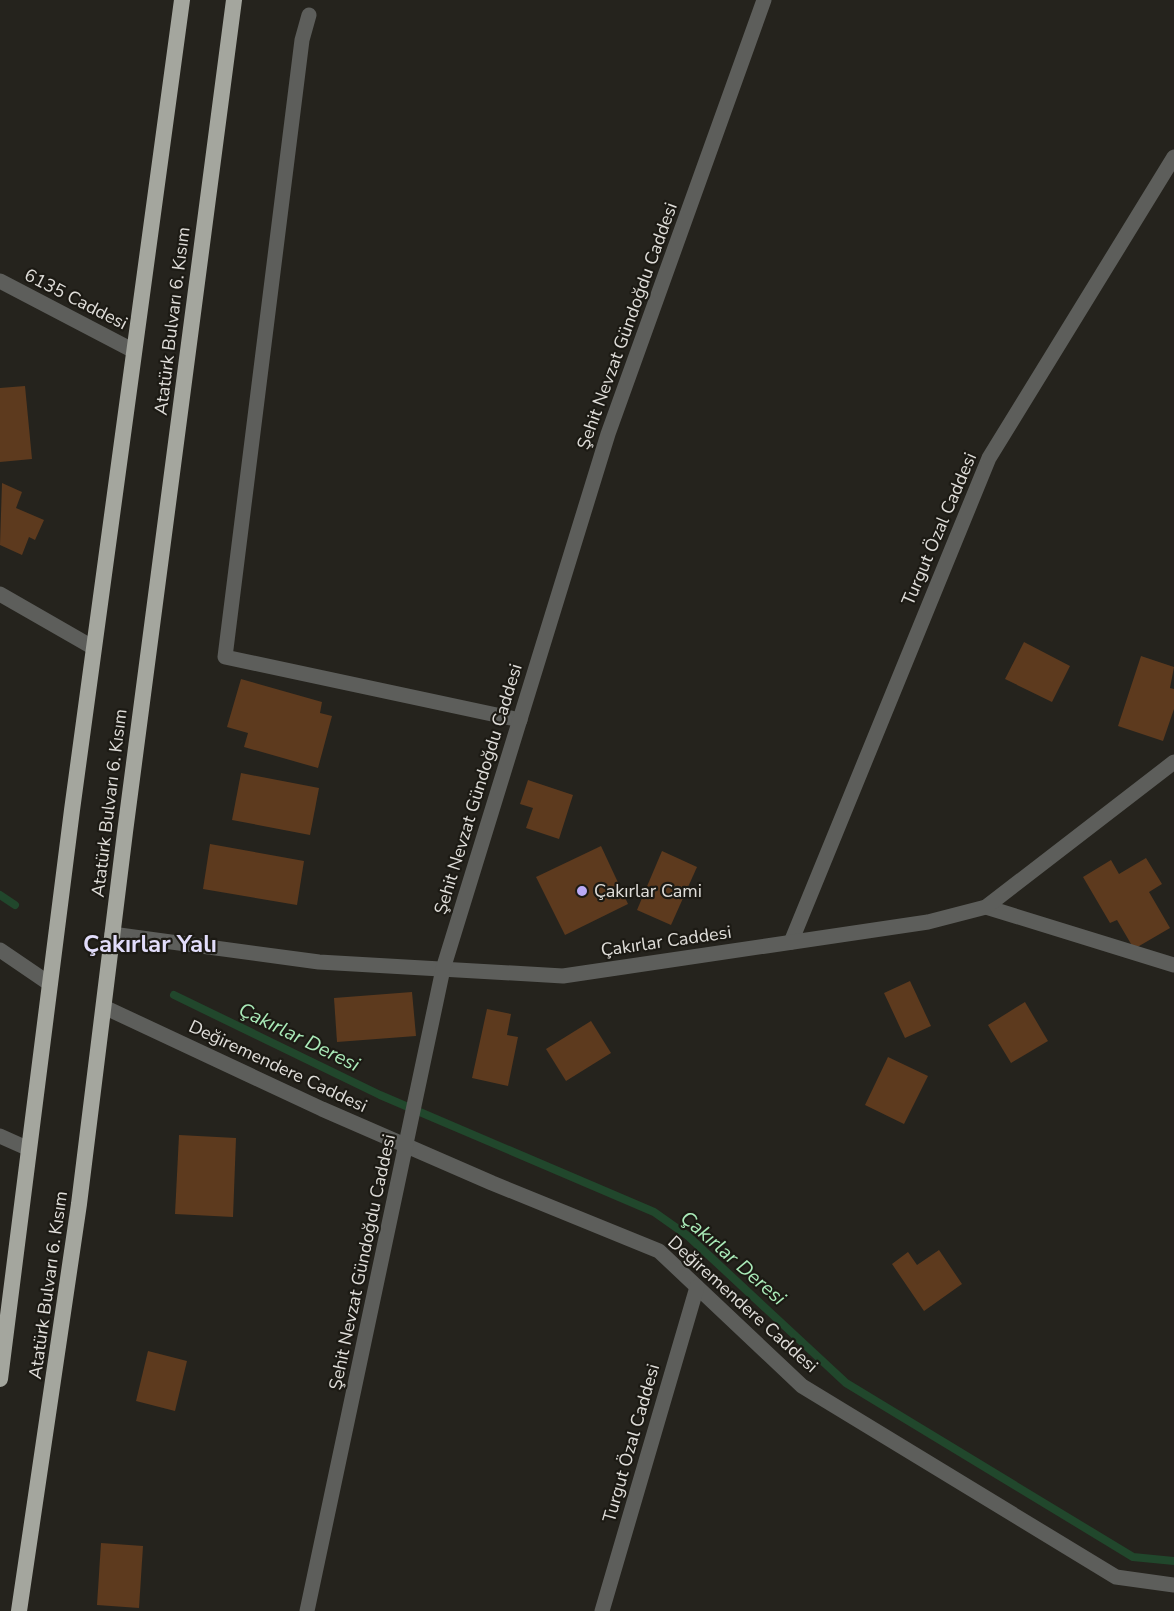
<svg xmlns="http://www.w3.org/2000/svg" width="1174" height="1611" viewBox="0 0 1174 1611" font-family="'Nunito Sans',sans-serif">
  <rect width="100%" height="100%" fill="#25231d"/>
  <g fill="none" stroke-linecap="round" stroke-linejoin="round">
    <g stroke="#21472c" stroke-width="8">
      <polyline points="0,895 15,905"/>
      <polyline points="174,995 380,1095 654,1212 688,1236 846,1383 1133,1557 1174,1561"/>
    </g>
  </g>
  <g fill="#5d3a1e">
    <polygon points="25,386 32,459 0,462 0,388"/>
    <polygon points="2,483 22,492 16,508 44,520 35,540 29,537 22,555 0,545"/>
    <polygon points="1024,642 1070,666 1052,702 1005,679"/>
    <polygon points="1141,656 1174,667 1170,688 1174,689 1174,709 1163,741 1118,726"/>
    <polygon points="241,679 322,702 320,713 332,716 318,768 244,747 248,733 227,727"/>
    <polygon points="241,773 319,788 310,835 232,820"/>
    <polygon points="528,780 573,795 559,839 526,828 533,808 520,804"/>
    <polygon points="210,844 304,861 297,905 203,889"/>
    <polygon points="601,846 628,904 565,935 536,877"/>
    <polygon points="662,851 697,867 671,925 637,910"/>
    <polygon points="1146,858 1162,884 1149,892 1170,928 1134,949 1117,920 1110,923 1083,877 1111,860 1119,874"/>
    <polygon points="910,981 931,1026 905,1038 884,993"/>
    <polygon points="412,992 416,1036 337,1042 334,998"/>
    <polygon points="1025,1002 1048,1041 1011,1063 988,1025"/>
    <polygon points="487,1009 511,1014 507,1035 518,1037 508,1086 472,1078"/>
    <polygon points="591,1021 611,1053 566,1081 546,1049"/>
    <polygon points="888,1057 928,1076 904,1124 865,1105"/>
    <polygon points="179,1135 236,1138 233,1217 175,1214"/>
    <polygon points="939,1250 962,1284 924,1311 892,1264 908,1252 917,1265"/>
    <polygon points="148,1351 187,1361 175,1411 136,1401"/>
    <polygon points="101,1543 143,1546 139,1608 97,1605"/>
  </g>
  <g fill="none" stroke-linecap="round" stroke-linejoin="round">
    <g stroke="#5d5e5b" stroke-width="15">
      <polyline points="309,15 302,40 225,657 520,720"/>
      <polyline points="0,594 94,648"/>
      <polyline points="986,907 1174,965"/>
      <polyline points="791,942 989,458 1174,157"/>
      <polyline points="0,950 50,984"/>
      <polyline points="104,1007 322,1109 492,1183 659,1251 802,1386 1116,1577 1174,1585"/>
      <polyline points="0,1136 29,1149"/>
      <polyline points="602,1611 697,1287"/>
    </g>
    <g stroke="#5d5e5b" stroke-width="15">
      <polyline points="0,281 134,351"/>
      <polyline points="112,934 319,962 563,976 928,922 986,907 1174,762"/>
      <polyline points="307,1611 443,969 608,434 764,0"/>
    </g>
    <g stroke="#a4a69e" stroke-width="16">
      <polyline points="0,1379 72,810 182,0"/>
      <polyline points="19,1611 79,1204 125,832 234,0"/>
    </g>
  </g>
  <circle fill="#baaaf6" stroke="#1c1a14" stroke-width="2" cx="582" cy="891" r="6"/>
  <g text-anchor="middle" dominant-baseline="central" stroke-width="4.5" stroke-linejoin="round" paint-order="stroke">
    <g font-size="18" fill="#e0deda" stroke="#1c1a14">
      <text transform="translate(76 299) rotate(27)">6135 Caddesi</text>
      <text transform="translate(172 321) rotate(-83)">Atatürk Bulvarı 6. Kısım</text>
      <text transform="translate(627 326) rotate(-70)">Şehit Nevzat Gündoğdu Caddesi</text>
      <text transform="translate(939 529) rotate(-67)">Turgut Özal Caddesi</text>
      <text transform="translate(478 789) rotate(-73)">Şehit Nevzat Gündoğdu Caddesi</text>
      <text transform="translate(109 803) rotate(-83)">Atatürk Bulvarı 6. Kısım</text>
      <text transform="translate(666 941) rotate(-8)">Çakırlar Caddesi</text>
      <text transform="translate(278 1066) rotate(25)">Değiremendere Caddesi</text>
      <text transform="translate(362 1262) rotate(-78)">Şehit Nevzat Gündoğdu Caddesi</text>
      <text transform="translate(48 1285) rotate(-82)">Atatürk Bulvarı 6. Kısım</text>
      <text transform="translate(743 1304) rotate(42)">Değiremendere Caddesi</text>
      <text transform="translate(631 1443) rotate(-74)">Turgut Özal Caddesi</text>
    </g>
    <g font-size="18" fill="#e0deda" stroke="#1c1a14" text-anchor="start">
      <text x="594" y="891">Çakırlar Cami</text>
    </g>
    <g font-size="20" font-style="italic" fill="#aaebb9" stroke="#1c1a14">
      <text transform="translate(299 1037) rotate(26)">Çakırlar Deresi</text>
      <text transform="translate(733 1258) rotate(41)">Çakırlar Deresi</text>
    </g>
    <g font-size="24" font-weight="bold" fill="#e2ddfb" stroke="#1c1a14">
      <text x="150" y="944">Çakırlar Yalı</text>
    </g>
  </g>
</svg>
